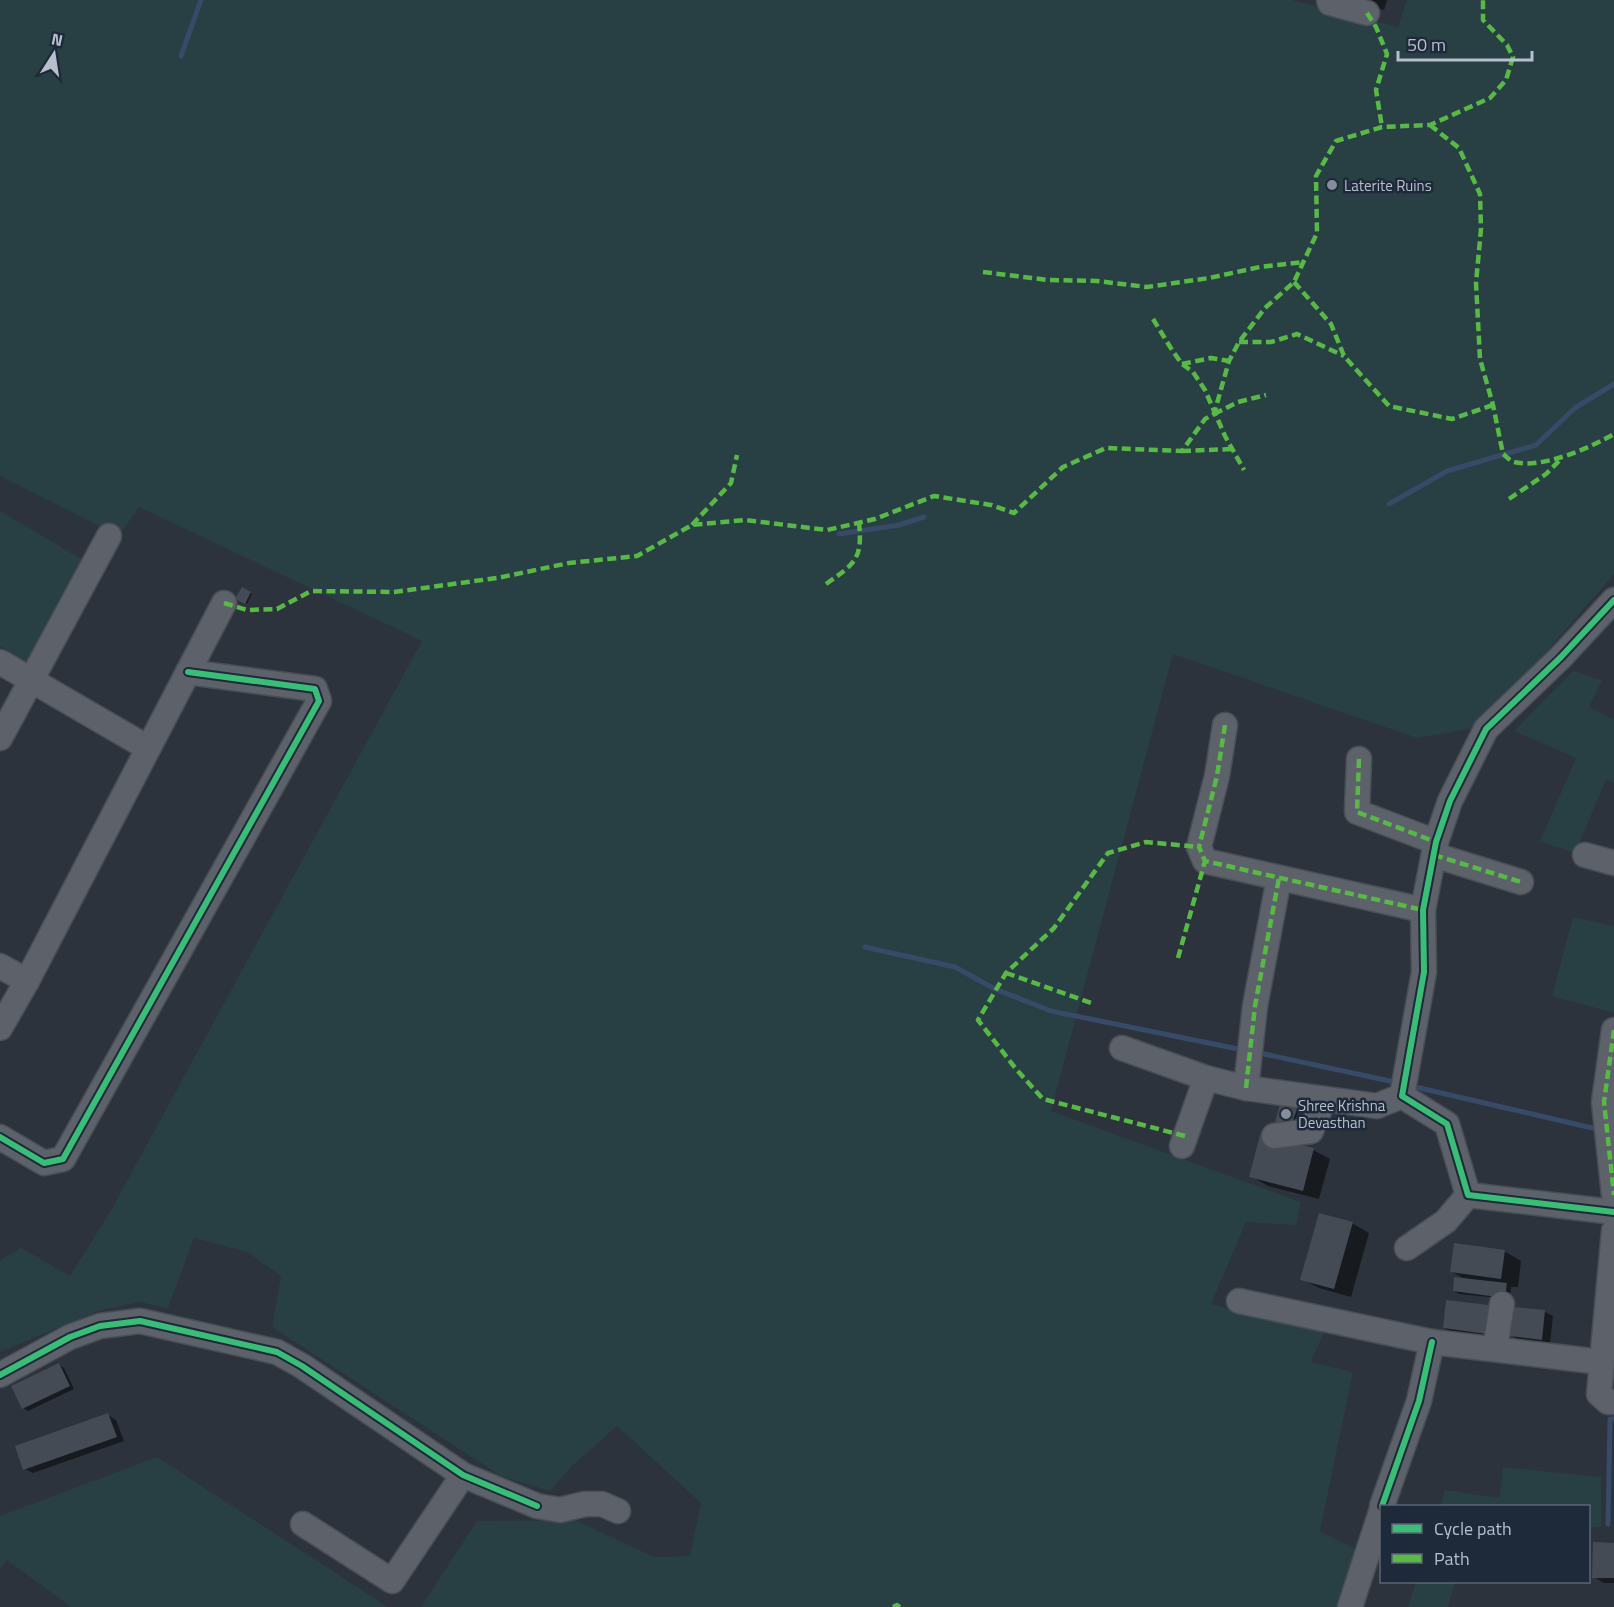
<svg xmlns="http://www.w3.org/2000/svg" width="1614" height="1607" viewBox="0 0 1614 1607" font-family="'Titillium Web',sans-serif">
  <rect width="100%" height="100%" fill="#2c333d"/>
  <g fill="#283f44">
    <polygon points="0,0 1292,0 1398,27 1407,0 1614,0 1614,574 1520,682 1469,729 1417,738 1173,654 1051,1111 1301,1202 1296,1225 1246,1222 1211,1304 1324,1332 1311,1362 1353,1372 1320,1531 1357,1550 1337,1607 421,1607 477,1521 575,1520 654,1557 690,1556 701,1503 617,1426 572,1466 550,1491 501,1476 272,1327 281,1276 247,1252 194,1238 168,1308 139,1302 98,1311 0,1352 0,1260 21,1248 70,1276 110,1212 422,641 139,507 119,536 0,476"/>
    <polygon points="0,511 90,564 30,664 0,646"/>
    <polygon points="1573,671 1602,680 1589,707 1614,720 1614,783 1606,780 1575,853 1540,841 1576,758 1514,731"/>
    <polygon points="1573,917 1614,926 1614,1013 1552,996"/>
    <polygon points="157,1457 388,1607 71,1607 7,1560 0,1570 0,1516"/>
    <polygon points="1503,1467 1601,1477 1601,1527 1589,1527 1588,1506 1440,1506 1445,1490 1500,1498"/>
    <polygon points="1416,1582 1455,1582 1448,1607 1408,1607"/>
  </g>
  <g fill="#0007">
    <polygon points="1355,0 1387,0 1384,10"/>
    <polygon points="243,589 252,594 247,604 237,599"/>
    <polygon points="1281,1106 1299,1109 1293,1125"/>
    <polygon points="1313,1150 1330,1159 1319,1199 1268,1186 1251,1176"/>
    <polygon points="1352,1223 1369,1233 1351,1297 1319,1288 1302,1279"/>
    <polygon points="1504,1251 1521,1261 1518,1287 1511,1287 1510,1299 1459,1294 1454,1291 1467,1280 1452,1272"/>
    <polygon points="1545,1312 1553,1316 1550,1343 1519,1340 1511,1335 1510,1344 1461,1337 1444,1328"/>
    <polygon points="59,1365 64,1368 74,1389 28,1411 23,1408"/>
    <polygon points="108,1415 116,1420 124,1441 33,1473 25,1469"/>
    <polygon points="1614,1544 1614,1583 1604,1583 1594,1577"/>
  </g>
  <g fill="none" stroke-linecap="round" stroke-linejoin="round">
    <g stroke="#374a68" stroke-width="5">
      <polyline points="181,56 201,0"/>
      <polyline points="1389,504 1447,471 1536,445 1575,408 1614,384"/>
      <polyline points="839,534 899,525 924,517"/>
      <polyline points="865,947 955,967 995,989 1051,1011 1243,1050"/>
      <polyline points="1255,1052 1399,1083"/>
      <polyline points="1411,1086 1601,1130"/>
      <polyline points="1608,1524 1610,1419 1614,1419"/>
    </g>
  </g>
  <g fill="#454b54">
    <polygon points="242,587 251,592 245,604 235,599"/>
    <polygon points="1280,1104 1298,1107 1291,1125 1275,1122"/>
    <polygon points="1260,1135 1314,1148 1303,1191 1249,1177"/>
    <polygon points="1319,1213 1353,1222 1334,1289 1300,1280"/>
    <polygon points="1454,1243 1505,1250 1501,1279 1450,1272"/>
    <polygon points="1454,1277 1507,1283 1505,1298 1453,1291"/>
    <polygon points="1446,1300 1497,1306 1494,1335 1443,1328"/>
    <polygon points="1513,1307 1545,1310 1542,1340 1510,1336"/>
    <polygon points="59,1363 70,1386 22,1409 11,1386"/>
    <polygon points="108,1413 117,1437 23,1470 15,1446"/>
    <polygon points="1593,1542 1614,1543 1614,1578 1592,1578"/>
  </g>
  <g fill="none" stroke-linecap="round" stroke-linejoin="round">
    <defs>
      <g id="minor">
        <polyline points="1329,0 1330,3 1367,13"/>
        <polyline points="1614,600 1561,657 1486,729 1450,801 1436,842 1423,910 1424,972 1402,1096 1447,1124 1468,1195 1614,1212"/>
        <polyline points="0,662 148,748"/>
        <polyline points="1225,725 1217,776 1199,847 1205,861 1423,910"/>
        <polyline points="0,738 109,536"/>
        <polyline points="1359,759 1357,812 1436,842"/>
        <polyline points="1434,855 1521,882"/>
        <polyline points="1585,855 1614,863"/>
        <polyline points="0,966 27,981"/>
        <polyline points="0,1028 27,981 224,603"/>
        <polyline points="1614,1030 1604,1102 1614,1195"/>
        <polyline points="1122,1048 1206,1078"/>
        <polyline points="1246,1088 1255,1006 1279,878"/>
        <polyline points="1274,1136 1311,1131 1324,1099"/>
        <polyline points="0,1137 44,1163 63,1159 319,701 315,689 188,672"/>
        <polyline points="1182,1146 1206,1078 1246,1088 1377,1106 1402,1096"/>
        <polyline points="1614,1231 1599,1394 1608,1402 1614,1402"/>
        <polyline points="1407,1248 1446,1221 1468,1195"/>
        <polyline points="1239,1301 1432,1342 1601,1362"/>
        <polyline points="1495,1349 1502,1304"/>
        <polyline points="0,1375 70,1337 100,1326 140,1321 277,1352 302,1366 463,1475 537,1506 560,1510 585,1504 602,1504 618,1511"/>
        <polyline points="1382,1506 1419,1401 1432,1342"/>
        <polyline points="303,1524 392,1581 463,1475"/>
        <polyline points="1350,1607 1382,1509"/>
      </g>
    </defs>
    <use href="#minor" stroke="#494e55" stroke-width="27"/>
    <use href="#minor" stroke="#5c616a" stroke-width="24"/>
    <g stroke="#58b947" stroke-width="4.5" stroke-dasharray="9 4.5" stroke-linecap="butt">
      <polyline points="1367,13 1376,27 1387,54 1376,90 1382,127"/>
      <path d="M1430,125L1459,148L1480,194L1481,229L1476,283L1480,359L1493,405L1503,454C1506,456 1510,461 1514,462C1542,469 1590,448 1614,434"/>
      <polyline points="983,272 1048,280 1097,281 1147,287 1209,278 1260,267 1304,262"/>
      <polyline points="1294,282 1331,324 1344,356 1389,406 1452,419 1493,405"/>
      <polyline points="1153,319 1172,350 1182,364 1193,372 1205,390 1225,436 1244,470"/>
      <polyline points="1239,342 1271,342 1297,334 1344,356"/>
      <polyline points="1182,364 1211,358 1229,361"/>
      <polyline points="1214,414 1238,402 1266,395"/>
      <polyline points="1182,451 1232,449"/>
      <polyline points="1509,499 1546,474 1562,458"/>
      <polyline points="692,525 731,483 737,455"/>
      <path d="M826,584C854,564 863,560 859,523"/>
      <polyline points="224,603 247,610 277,609 311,591 394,592 497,578 569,563 637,556 692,525 745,520 827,530 875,519 934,496 991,505 1014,513 1063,467 1106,448 1182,451 1205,419 1214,414 1229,361 1239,342 1265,308 1294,282 1317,233 1316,176 1336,141 1382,127 1430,125 1490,98 1506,80 1513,57 1507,45 1483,20 1483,0"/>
      <polyline points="1225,725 1217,776 1199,847 1205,861 1423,910"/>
      <polyline points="1359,759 1357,812 1436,842"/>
      <polyline points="1434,855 1521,882"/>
      <polyline points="1178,958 1205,861"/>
      <polyline points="1006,973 1091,1003"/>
      <polyline points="1614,1030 1604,1102 1614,1195"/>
      <polyline points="1246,1088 1255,1006 1279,878"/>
      <polyline points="1185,1136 1043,1099 1016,1069 978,1020 1006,973 1054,928 1108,853 1146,842 1199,847"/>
      <polyline points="893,1607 897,1605 900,1607"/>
    </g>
    <defs>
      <g id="cycleway">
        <polyline points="1614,600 1561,657 1486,729 1450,801 1436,842 1423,910 1424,972 1402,1096 1447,1124 1468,1195 1614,1212"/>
        <polyline points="0,1137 44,1163 63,1159 319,701 315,689 188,672"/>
        <polyline points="0,1375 70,1337 100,1326 140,1321 277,1352 302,1366 463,1475 537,1506"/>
        <polyline points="1382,1506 1419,1401 1432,1342"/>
      </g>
    </defs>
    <use href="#cycleway" stroke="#1e2939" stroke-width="10"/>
    <use href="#cycleway" stroke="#3abd76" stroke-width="6"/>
  </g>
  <g fill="#868e9b" stroke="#1e2939" stroke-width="2">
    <circle cx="1332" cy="185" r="6"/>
    <circle cx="1286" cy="1114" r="6"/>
  </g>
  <g text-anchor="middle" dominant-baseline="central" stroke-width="5" stroke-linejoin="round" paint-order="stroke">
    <g font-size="15" fill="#b7bfcd" stroke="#1e2939" text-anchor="start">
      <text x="1344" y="185">Laterite Ruins</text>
      <text x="1298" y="1105">Shree Krishna<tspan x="1298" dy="17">Devasthan</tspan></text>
    </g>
  </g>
  <rect x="1380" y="1505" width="210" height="78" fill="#1e2939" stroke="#5b6574" stroke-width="1.5"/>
  <rect x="1392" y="1524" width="30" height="9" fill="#3abd76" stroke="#5b6574" stroke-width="1.5"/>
  <text x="1434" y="1535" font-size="18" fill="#b7bfcd">Cycle path</text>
  <rect x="1392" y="1554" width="30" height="9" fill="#58b947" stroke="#5b6574" stroke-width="1.5"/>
  <text x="1434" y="1565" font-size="18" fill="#b7bfcd">Path</text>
  <g transform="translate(54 54) rotate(12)" stroke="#1e2939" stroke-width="4.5" paint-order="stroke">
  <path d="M0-4.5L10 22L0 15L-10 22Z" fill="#b7bfcd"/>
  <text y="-9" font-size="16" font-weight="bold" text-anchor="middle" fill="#b7bfcd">N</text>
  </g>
  <path d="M1398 51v9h134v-9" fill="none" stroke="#b7bfcd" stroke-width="3"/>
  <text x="1407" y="51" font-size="18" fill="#b7bfcd" stroke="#1e2939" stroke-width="4.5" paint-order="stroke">50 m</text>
</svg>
